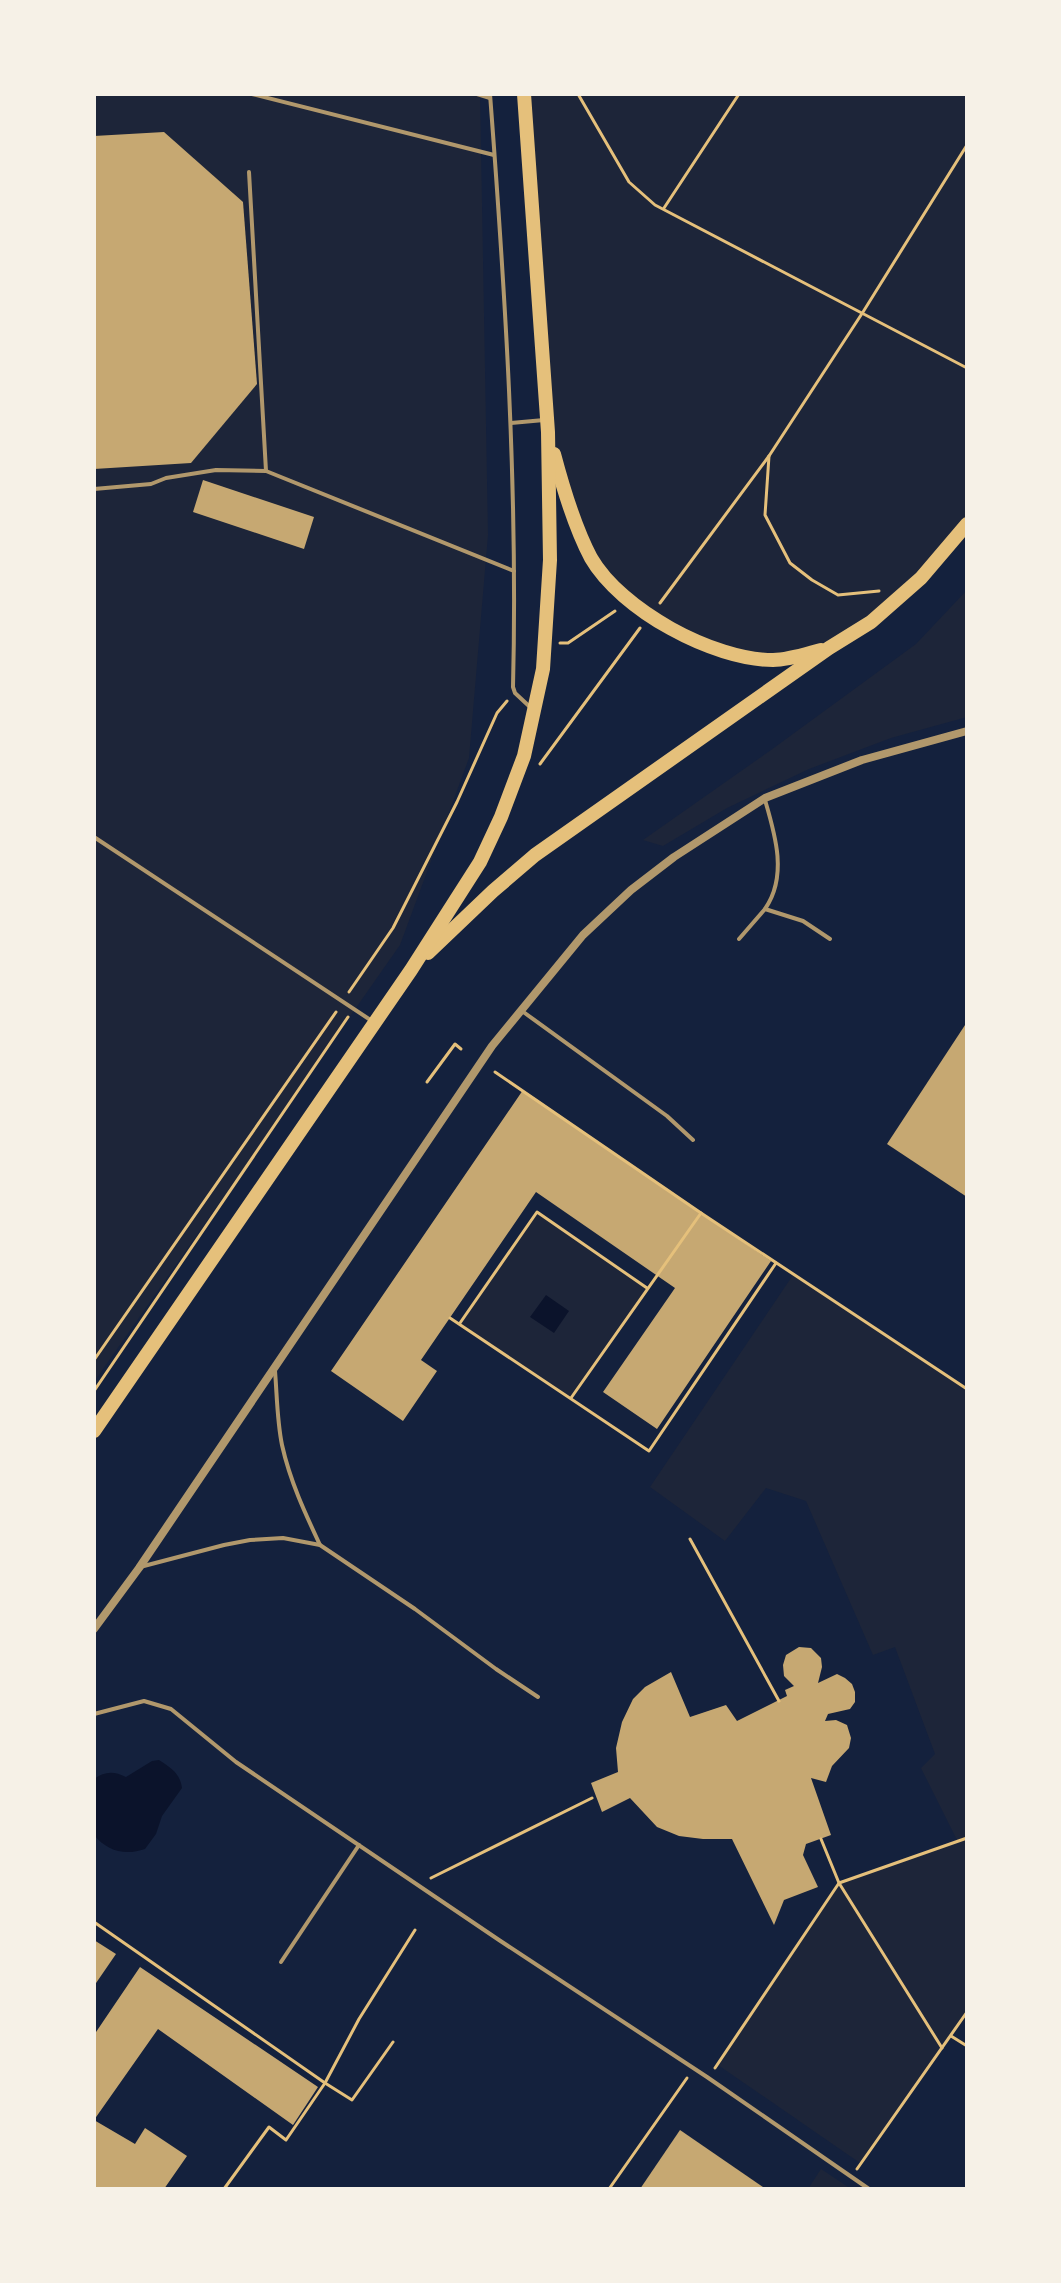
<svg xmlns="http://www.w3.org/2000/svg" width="1061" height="2283" viewBox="0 0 1061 2283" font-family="'Exo 2',sans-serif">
  <rect width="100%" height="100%" fill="#14213d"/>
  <g fill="#1d2539">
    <polygon points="94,94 480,94 488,535 469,758 400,945 94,1382"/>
    <polygon points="524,94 967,94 967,524 921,578 829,648 749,657 649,617 592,559 548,432"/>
    <polygon points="967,590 967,717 891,738 809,769 727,808 663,846 643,840 771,750 916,644"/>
    <polygon points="537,1212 647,1288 571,1398 459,1324"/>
    <polygon points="793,1275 967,1389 967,2011 860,2163 718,2065 839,1883 958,1842 921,1768 935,1754 895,1647 873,1655 806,1501 766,1488 725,1541 650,1487"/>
    <polygon points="821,2169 851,2189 852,2189 808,2189"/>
  </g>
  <g fill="#0b132b">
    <polygon points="546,1295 569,1311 554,1333 530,1317"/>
    <path d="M159,1760C171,1768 180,1773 182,1788L162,1816L156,1834L145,1849C125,1856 107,1851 94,1835V1779C105,1771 114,1771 126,1777L152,1761Z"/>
  </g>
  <g fill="#c6a872">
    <polygon points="164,132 243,202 257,384 191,463 94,469 94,136"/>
    <polygon points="203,480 314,517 304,549 193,512"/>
    <polygon points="967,1022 967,1197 887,1144"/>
    <polygon points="523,1090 771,1261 657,1429 603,1392 675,1288 536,1192 421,1360 437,1371 403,1421 331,1371"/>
    <polygon points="799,1647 811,1648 821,1658 822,1667 818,1683 837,1674 845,1678 852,1684 855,1692 855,1702 850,1709 828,1714 825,1721 836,1720 847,1725 851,1738 849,1748 832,1766 826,1782 811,1778 831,1835 806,1844 803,1855 818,1887 784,1900 774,1925 732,1839 703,1839 679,1836 657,1827 630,1798 602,1812 591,1783 618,1772 616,1748 622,1722 633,1699 645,1687 671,1672 690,1717 726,1705 737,1721 787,1696 785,1690 794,1686 784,1676 783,1665 786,1655"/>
    <polygon points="94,1940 116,1954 94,1986"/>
    <polygon points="140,1967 318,2087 293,2125 158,2029 94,2120 135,2144 145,2128 187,2156 164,2189 94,2189 94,2035"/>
    <polygon points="680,2130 766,2189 640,2189"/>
  </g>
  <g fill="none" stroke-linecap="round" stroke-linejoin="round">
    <g stroke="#e5c07b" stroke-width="3">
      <polyline points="578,94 629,182 655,205 967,368"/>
      <polyline points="664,208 739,94"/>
      <polyline points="769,456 765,515 790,563 812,580 838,595 879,591"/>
      <polyline points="660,603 769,456 863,312 967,145"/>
      <polyline points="560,643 568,643 615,611"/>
      <polyline points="540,764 640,628"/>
      <polyline points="349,992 393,928 457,802 497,713 507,701"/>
      <polyline points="495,1072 701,1213 967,1389"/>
      <polyline points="427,1082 455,1044 461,1049"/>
      <polyline points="450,1318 649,1451 776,1263"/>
      <polyline points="460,1323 537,1212 647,1288"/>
      <polyline points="94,1360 336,1012"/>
      <polyline points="94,1391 348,1017"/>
      <polyline points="571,1398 701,1213"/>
      <polyline points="690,1539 779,1701"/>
      <polyline points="821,1839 839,1883 942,2048"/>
      <polyline points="431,1878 592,1798"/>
      <polyline points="94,1922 325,2083 352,2100 393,2042"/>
      <polyline points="951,2036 967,2046"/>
      <polyline points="715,2068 839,1883 967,1838"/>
      <polyline points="857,2169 967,2012"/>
      <polyline points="224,2189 269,2127 286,2140 325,2083 359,2019 415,1930"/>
      <polyline points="609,2189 687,2078"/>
    </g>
    <g stroke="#b1986c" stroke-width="4">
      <polyline points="252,94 494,155"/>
      <polyline points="477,94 490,98"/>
      <path d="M490,94C505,291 518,489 513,687L515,693L530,707"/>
      <polyline points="249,172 266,471"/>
      <polyline points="511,423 544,420"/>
      <polyline points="94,489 151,484 166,478 216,470 266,471 514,571"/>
      <path d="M765,800C775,834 788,876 765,909"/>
      <polyline points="94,837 372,1021"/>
      <polyline points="739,939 765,909 803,921 830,939"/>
      <polyline points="522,1011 667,1116 693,1140"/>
      <path d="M275,1371C277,1395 277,1421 282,1445C290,1481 305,1513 320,1545"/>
      <polyline points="140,1567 224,1545 250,1540 283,1538 320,1545 415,1609 496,1669 538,1697"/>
      <polyline points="94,1714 144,1701 171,1709 236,1762 499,1940 707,2077 869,2189"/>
      <polyline points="281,1962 359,1845"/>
    </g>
    <polyline stroke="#b1986c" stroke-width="8" points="94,1629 139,1568 492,1046 583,935 631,890 674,857 765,798 862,760 967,731"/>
    <g stroke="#e5c07b" stroke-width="14">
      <path d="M554,454C563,488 574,526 591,558C621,610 713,660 773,660C789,660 806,654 821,650"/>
      <polyline points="428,953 493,891 535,855 829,648 871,622 921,578 967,524"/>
      <polyline points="94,1431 411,970 480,862 501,817 524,756 543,669 550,560 548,432 524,94"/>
    </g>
  </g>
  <rect width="1061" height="2283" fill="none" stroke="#f6f1e7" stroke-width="192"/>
</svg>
